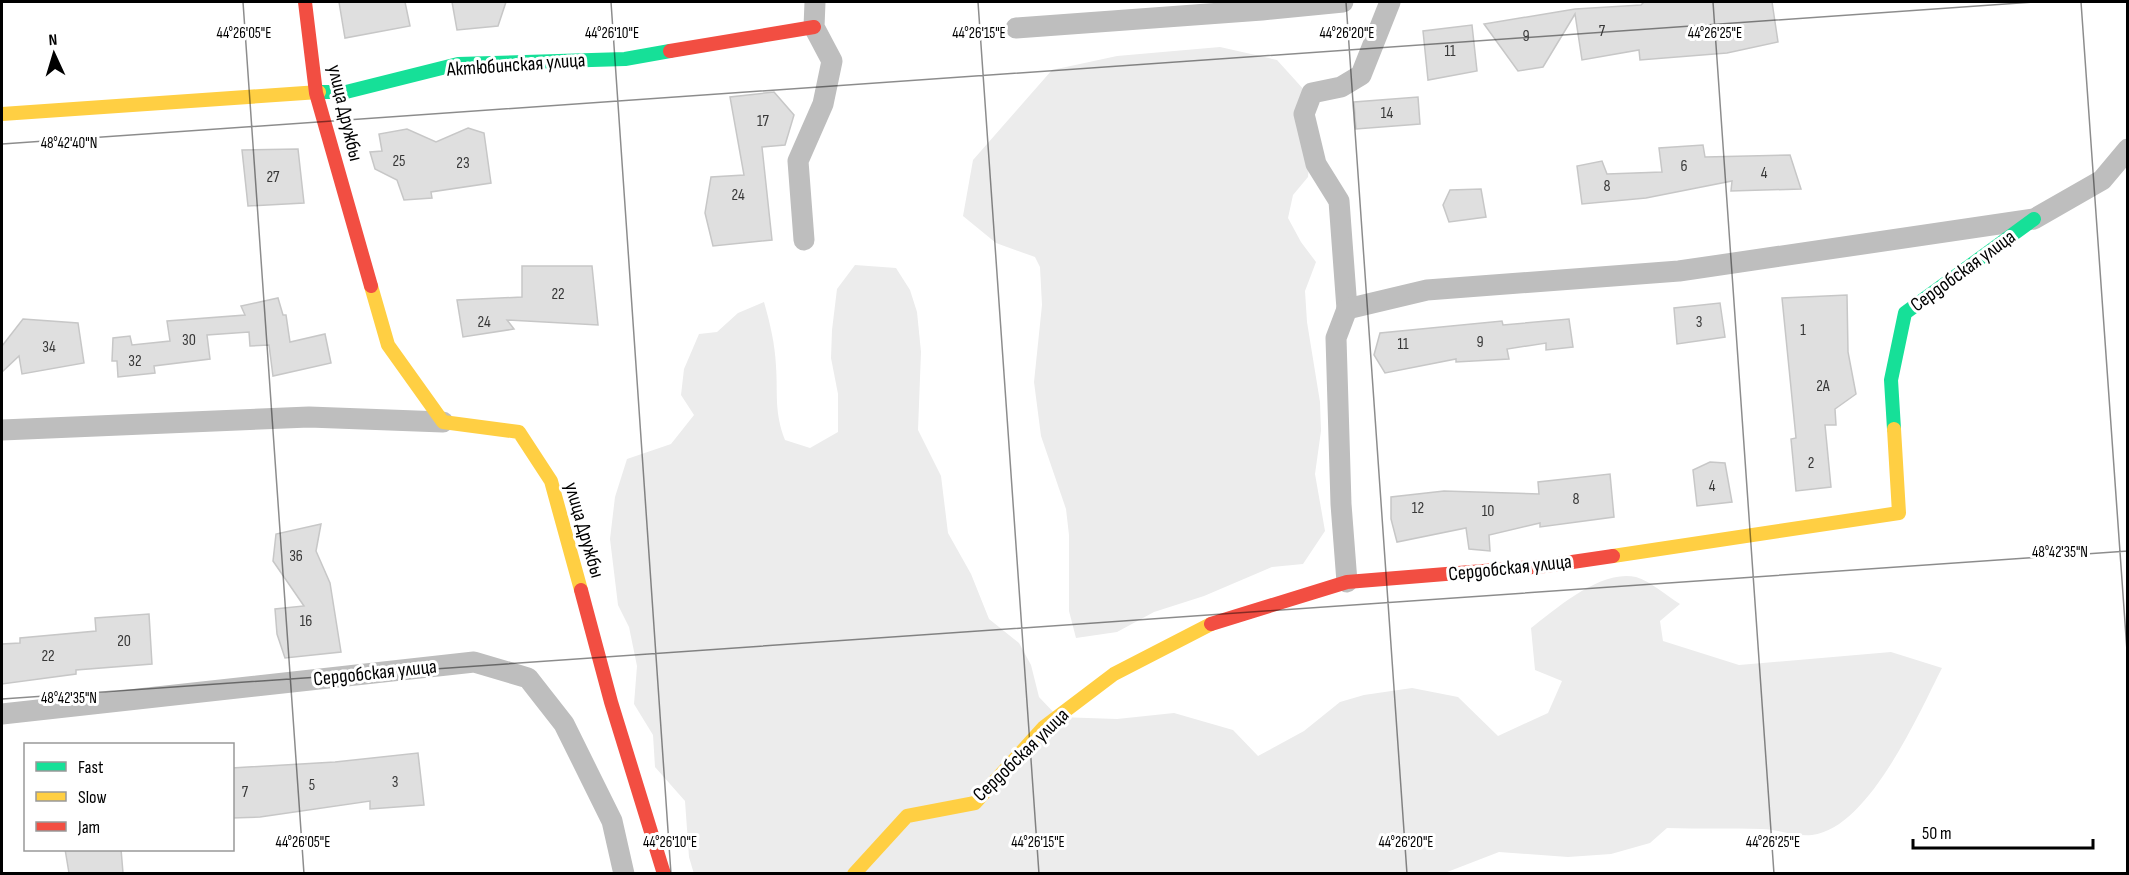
<svg xmlns="http://www.w3.org/2000/svg" width="2129" height="875" viewBox="0 0 2129 875" font-family="'Sofia Sans Condensed',sans-serif">
  <rect width="100%" height="100%" fill="#fff"/>
  <g fill="#ececec">
    <polygon points="1220,47 1277,60 1315,102 1308,177 1293,195 1288,218 1301,242 1316,262 1305,291 1307,322 1320,402 1321,431 1315,474 1325,531 1303,564 1272,567 1204,596 1154,612 1117,632 1076,638 1069,611 1069,535 1066,509 1041,436 1034,382 1042,305 1040,267 1035,257 996,243 963,216 973,160 1052,70 1117,56"/>
    <path d="M855,265L896,268L910,290L917,312L921,352L918,430L941,476L948,533L971,574L989,619L1019,643L1031,665L1039,697L1058,717L1117,719L1174,713L1233,730L1258,756L1304,731L1340,702L1364,695L1412,688L1458,697L1498,736L1548,713L1562,681L1535,670L1531,628C1557,608 1601,569 1636,577C1650,581 1667,596 1680,604L1660,621L1663,641L1739,665L1891,652L1942,668C1918,715 1869,828 1812,835C1796,837 1778,829 1762,829C1730,828 1699,829 1667,828L1650,843L1611,854L1568,857L1499,852L1442,874H694L689,857L685,801L655,767L653,735L634,704L637,666L629,627L618,605L610,539L615,497L627,459L671,444L694,415L681,395L684,369L699,334L717,332L738,313L764,302C770,323 775,344 776,366C778,395 774,411 785,440L810,448L838,432V394L831,358L832,330L837,289Z"/>
  </g>
  <g fill="#dfdfdf" stroke="#c7c7c7" stroke-width="1.5">
    <polygon points="339,2 405,2 410,26 345,38"/>
    <polygon points="452,2 506,2 498,26 457,30"/>
    <polygon points="1644,2 1772,2 1778,42 1727,53 1640,60 1639,50 1582,60 1575,14 1543,67 1518,71 1484,24 1575,9 1641,5"/>
    <polygon points="1472,25 1477,71 1428,80 1423,31"/>
    <polygon points="774,92 794,115 785,145 762,147 772,240 713,246 705,213 711,177 744,175 730,97"/>
    <polygon points="1418,97 1420,124 1356,129 1354,102"/>
    <polygon points="468,128 484,133 491,183 431,192 432,198 404,200 397,180 375,169 370,152 382,151 379,134 407,129 436,142"/>
    <polygon points="1703,145 1705,157 1790,155 1801,189 1731,191 1732,181 1646,198 1582,204 1577,166 1602,161 1607,174 1662,172 1659,148"/>
    <polygon points="298,149 304,203 248,206 242,150"/>
    <polygon points="1481,189 1486,217 1449,222 1443,205 1450,190"/>
    <polygon points="522,266 592,266 598,325 507,320 514,329 463,337 457,300 522,297"/>
    <polygon points="1847,295 1848,352 1856,394 1835,409 1836,425 1825,425 1831,487 1796,491 1791,439 1796,438 1782,298"/>
    <polygon points="278,298 283,315 286,315 290,342 325,334 331,363 273,376 269,345 250,346 249,332 207,335 210,359 154,366 155,373 118,377 117,361 112,361 113,338 130,336 132,345 170,341 167,321 245,315 241,306"/>
    <polygon points="1720,303 1725,337 1677,344 1674,308"/>
    <polygon points="23,319 78,323 84,363 22,374 19,356 2,372 2,346"/>
    <polygon points="1569,319 1573,347 1546,350 1546,343 1507,349 1509,359 1456,362 1456,359 1385,373 1374,355 1380,333 1502,321 1503,325"/>
    <polygon points="1710,462 1725,463 1732,502 1697,506 1693,470"/>
    <polygon points="1610,474 1614,517 1540,527 1540,523 1489,535 1490,551 1469,549 1466,528 1397,542 1391,519 1391,497 1444,491 1539,494 1538,482"/>
    <polygon points="321,524 316,551 330,583 341,652 285,658 277,634 275,609 304,606 273,561 276,534"/>
    <polygon points="149,614 152,664 76,670 76,674 2,684 2,644 20,643 20,638 96,631 95,618"/>
    <polygon points="418,753 424,805 370,809 370,801 260,817 232,818 232,768 335,762"/>
    <polygon points="65,849 121,849 123,873 69,873"/>
  </g>
  <g fill="none" stroke-linecap="round" stroke-linejoin="round">
    <g stroke="#bebebe" stroke-width="21">
      <polyline points="1016,28 1262,10 1343,2"/>
      <polyline points="804,240 798,161 823,104 832,61 814,27 815,2"/>
      <polyline points="1347,309 1339,201 1316,164 1304,114 1312,93 1341,87 1361,75 1390,2"/>
      <polyline points="2,430 309,417 443,422"/>
      <polyline points="1347,582 1341,504 1336,338 1347,309 1427,290 1679,271 2034,219 2102,180 2128,149"/>
      <polyline points="2,714 474,662 528,678 564,724 612,821 624,874"/>
    </g>
    <g stroke="#16e098" stroke-width="14">
      <polyline points="319,92 346,92 458,64 625,59 670,51"/>
      <polyline points="1894,429 1891,380 1905,313 2034,219"/>
    </g>
    <g stroke="#ffcf43" stroke-width="14">
      <polyline points="2,114 319,92"/>
      <polyline points="371,286 388,345 443,422 519,432 551,481 581,590"/>
      <polyline points="1613,556 1899,513 1894,429"/>
      <polyline points="854,874 907,816 975,803 1044,727 1114,674 1211,624"/>
    </g>
    <g stroke="#f24e42" stroke-width="14">
      <polyline points="305,2 316,93 371,286"/>
      <polyline points="670,51 814,27"/>
      <polyline points="581,590 611,702 664,874"/>
      <polyline points="1211,624 1347,582 1545,566 1613,556"/>
    </g>
  </g>
  <path fill="none" stroke="#000" stroke-width="1.5" stroke-opacity="0.45" d="M243,2L304,874M611,2L671,874M978,2L1039,874M1346,2L1407,874M1713,2L1774,874M2081,2L2128,665M2,144L2034,2M2,699L2128,551"/>
  <g text-anchor="middle" dominant-baseline="central" stroke-width="6" stroke-linejoin="round" paint-order="stroke">
    <g font-size="16" fill="#383838">
      <text x="1602" y="31">7</text>
      <text x="1526" y="36">9</text>
      <text x="1450" y="51">11</text>
      <text x="1387" y="113">14</text>
      <text x="763" y="121">17</text>
      <text x="399" y="161">25</text>
      <text x="463" y="163">23</text>
      <text x="1684" y="166">6</text>
      <text x="1764" y="173">4</text>
      <text x="273" y="177">27</text>
      <text x="1607" y="186">8</text>
      <text x="738" y="195">24</text>
      <text x="558" y="294">22</text>
      <text x="484" y="322">24</text>
      <text x="1699" y="322">3</text>
      <text x="1803" y="330">1</text>
      <text x="189" y="340">30</text>
      <text x="1480" y="342">9</text>
      <text x="1403" y="344">11</text>
      <text x="49" y="347">34</text>
      <text x="135" y="361">32</text>
      <text x="1823" y="386">2А</text>
      <text x="1811" y="463">2</text>
      <text x="1712" y="486">4</text>
      <text x="1576" y="499">8</text>
      <text x="1418" y="508">12</text>
      <text x="1488" y="511">10</text>
      <text x="296" y="556">36</text>
      <text x="306" y="621">16</text>
      <text x="124" y="641">20</text>
      <text x="48" y="656">22</text>
      <text x="395" y="782">3</text>
      <text x="312" y="785">5</text>
      <text x="245" y="792">7</text>
    </g>
    <g font-size="20" fill="#000" stroke="#fff">
      <text transform="translate(516 65) rotate(-4)">Актюбинская улица</text>
      <text transform="translate(345 113) rotate(77)">улица Дружбы</text>
      <text transform="translate(1963 271) rotate(-36)">Сердобская улица</text>
      <text transform="translate(584 530) rotate(74)">улица Дружбы</text>
      <text transform="translate(1510 568) rotate(-6)">Сердобская улица</text>
      <text transform="translate(375 673) rotate(-6)">Сердобская улица</text>
      <text transform="translate(1021 755) rotate(-44)">Сердобская улица</text>
    </g>
  </g>
  <g font-size="15" text-anchor="middle" fill="#000" stroke="#fff" stroke-width="6" stroke-linejoin="round" paint-order="stroke">
    <text x="244" y="38">44°26'05"E</text>
    <text x="612" y="38">44°26'10"E</text>
    <text x="979" y="38">44°26'15"E</text>
    <text x="1347" y="38">44°26'20"E</text>
    <text x="1715" y="38">44°26'25"E</text>
    <text x="69" y="148">48°42'40"N</text>
    <text x="2060" y="557">48°42'35"N</text>
    <text x="69" y="703">48°42'35"N</text>
    <text x="303" y="847">44°26'05"E</text>
    <text x="670" y="847">44°26'10"E</text>
    <text x="1038" y="847">44°26'15"E</text>
    <text x="1406" y="847">44°26'20"E</text>
    <text x="1773" y="847">44°26'25"E</text>
  </g>
  <rect width="2129" height="875" fill="none" stroke="#000000" stroke-width="6"/>
  <rect x="24" y="743" width="210" height="108" fill="#ffffff" stroke="#999999" stroke-width="1.5"/>
  <rect x="36" y="762" width="30" height="9" fill="#16e098" stroke="#999999" stroke-width="1.5"/>
  <text x="78" y="773" font-size="18" fill="#000000">Fast</text>
  <rect x="36" y="792" width="30" height="9" fill="#ffcf43" stroke="#999999" stroke-width="1.5"/>
  <text x="78" y="803" font-size="18" fill="#000000">Slow</text>
  <rect x="36" y="822" width="30" height="9" fill="#f24e42" stroke="#999999" stroke-width="1.5"/>
  <text x="78" y="833" font-size="18" fill="#000000">Jam</text>
  <g transform="translate(54 54) rotate(356)" stroke="#ffffff" stroke-width="4.5" paint-order="stroke">
  <path d="M0-4.5L10 22L0 15L-10 22Z" fill="#000000"/>
  <text y="-9" font-size="16" font-weight="bold" text-anchor="middle" fill="#000000">N</text>
  </g>
  <path d="M1913 839v9h180v-9" fill="none" stroke="#000000" stroke-width="3"/>
  <text x="1922" y="839" font-size="18" fill="#000000" stroke="#ffffff" stroke-width="4.5" paint-order="stroke">50 m</text>
</svg>
